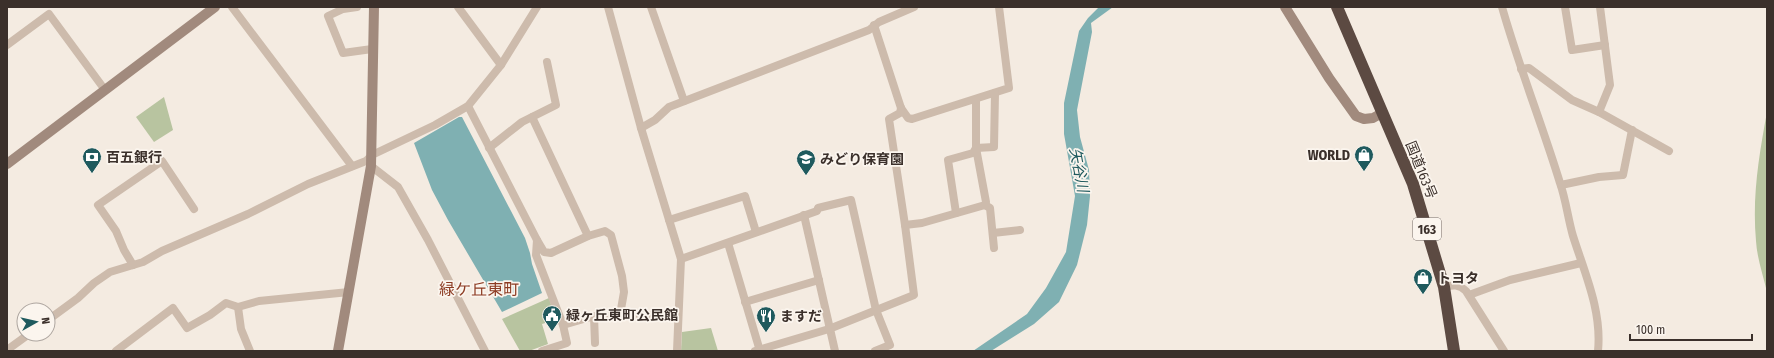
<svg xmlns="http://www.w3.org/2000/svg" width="1774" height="358" viewBox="0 0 1774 358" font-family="'Fira Sans Condensed','Noto Sans JP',sans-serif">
  <rect width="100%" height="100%" fill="#f4ebe1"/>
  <g fill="#b8c4a0">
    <polygon points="164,97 173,130 154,142 136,117"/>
    <path d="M1767,112V292C1763,275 1757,258 1756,241C1752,197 1759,155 1767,112Z"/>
    <polygon points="549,298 556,320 542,324 548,344 529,351 520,351 502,319"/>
    <polygon points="711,328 718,351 681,351 682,332"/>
  </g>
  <g fill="#7fb0b2">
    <polygon points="1099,7 1113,7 1091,23 1092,32 1077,110 1080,137 1089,170 1090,196 1087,225 1077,265 1059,302 1034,324 991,351 973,351 1027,314 1046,288 1066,252 1075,196 1064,134 1064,103 1079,31 1088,18"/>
    <polygon points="459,117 462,117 525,238 530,253 532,264 542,293 502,312 448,220 432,190 414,143"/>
  </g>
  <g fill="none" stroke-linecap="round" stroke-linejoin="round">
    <g stroke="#cdbbac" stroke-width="8">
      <polyline points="232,7 352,166"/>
      <polyline points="357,7 343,9 328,16 343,53 372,49"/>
      <polyline points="458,7 501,65"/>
      <polyline points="608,7 641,128 681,259 677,351"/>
      <polyline points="651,7 684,101"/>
      <path d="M1502,7C1519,67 1542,124 1560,183C1566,200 1568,219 1573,236C1585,274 1602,311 1598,351"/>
      <polyline points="1565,7 1572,50 1605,45"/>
      <polyline points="874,25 901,108 908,118 912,119 1009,88 999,7"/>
      <polyline points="7,45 49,14 105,90"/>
      <polyline points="1521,69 1529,68 1572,100 1599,112 1669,151"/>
      <polyline points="468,106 537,240 536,255 563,325 567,343 542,351"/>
      <polyline points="1599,112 1610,85 1600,7"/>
      <polyline points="532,117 588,236 551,253 544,252 537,240"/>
      <polyline points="641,128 655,120 669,107 869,30 879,22 914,7"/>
      <polyline points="489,148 522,122 556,105 547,62"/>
      <polyline points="371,166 398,187 428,240 485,351"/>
      <polyline points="1561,185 1599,177 1623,175 1632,130"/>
      <polyline points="985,205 990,208 994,248"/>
      <polyline points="956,213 948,160 973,153 976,148 994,147 995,93"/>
      <polyline points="804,215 835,351"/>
      <polyline points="669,220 745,196 756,232"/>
      <polyline points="905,225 922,223 985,205 986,202 976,148 976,100"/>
      <polyline points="993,233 1020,230"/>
      <polyline points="588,236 605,231 611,235 622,276 624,292 620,315"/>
      <polyline points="728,243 760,351"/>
      <polyline points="681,259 817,211 818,208 851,200 876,310 890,345 875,351"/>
      <polyline points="133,265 124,250 116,231 98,205 162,161 194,209"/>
      <path d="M1444,287C1453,285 1459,284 1466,291L1504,351"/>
      <polyline points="1469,295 1510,280 1581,263"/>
      <polyline points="745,302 819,280"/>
      <polyline points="238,307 241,329 250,351"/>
      <polyline points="594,316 595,343"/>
      <polyline points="48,320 78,298 94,283 110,272 143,262 162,251 248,214 308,184 366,161 372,155 435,125 468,106 501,65 537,7"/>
      <polyline points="563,325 594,316 678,315"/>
      <polyline points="7,350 29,334"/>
      <polyline points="116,351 173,308 187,328 210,315 226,303 238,307 259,301 349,292"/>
      <polyline points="755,351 829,329 914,295 905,225 889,119 900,113 901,108"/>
    </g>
    <g stroke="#a18a7d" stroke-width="10">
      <polyline points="1285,7 1329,78 1356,116 1364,119 1373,118 1382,113"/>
      <polyline points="7,164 215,7"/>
      <polyline points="338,351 371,166 374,7"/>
    </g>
    <polyline stroke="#5c4a42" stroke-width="12" points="1337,7 1413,184 1444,287 1454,351"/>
  </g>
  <defs>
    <symbol id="shop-pin" viewBox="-11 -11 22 30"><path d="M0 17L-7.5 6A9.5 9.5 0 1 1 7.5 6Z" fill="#1f5a5e" stroke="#fbf5ee"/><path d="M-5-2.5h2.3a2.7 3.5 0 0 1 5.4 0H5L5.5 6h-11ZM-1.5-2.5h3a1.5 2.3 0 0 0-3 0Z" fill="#fff"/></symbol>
    <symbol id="bank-pin" viewBox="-11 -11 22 30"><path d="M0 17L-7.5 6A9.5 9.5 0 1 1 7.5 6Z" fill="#1f5a5e" stroke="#fbf5ee"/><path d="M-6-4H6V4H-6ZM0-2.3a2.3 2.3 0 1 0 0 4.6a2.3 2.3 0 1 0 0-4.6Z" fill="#fff"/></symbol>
    <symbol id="school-pin" viewBox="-11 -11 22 30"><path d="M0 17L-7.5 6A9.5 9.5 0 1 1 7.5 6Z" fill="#1f5a5e" stroke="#fbf5ee"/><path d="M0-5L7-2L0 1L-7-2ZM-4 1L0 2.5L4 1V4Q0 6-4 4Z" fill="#fff"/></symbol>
    <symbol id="civic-pin" viewBox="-11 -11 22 30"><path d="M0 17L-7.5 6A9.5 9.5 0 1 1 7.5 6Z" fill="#1f5a5e" stroke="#fbf5ee"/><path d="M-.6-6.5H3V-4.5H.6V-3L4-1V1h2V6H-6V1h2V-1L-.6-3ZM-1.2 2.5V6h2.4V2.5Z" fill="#fff"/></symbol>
    <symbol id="restaurant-pin" viewBox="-11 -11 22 30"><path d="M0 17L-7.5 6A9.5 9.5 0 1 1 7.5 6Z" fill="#1f5a5e" stroke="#fbf5ee"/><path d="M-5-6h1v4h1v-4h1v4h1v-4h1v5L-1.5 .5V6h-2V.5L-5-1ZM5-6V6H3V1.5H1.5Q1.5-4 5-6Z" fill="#fff"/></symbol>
  </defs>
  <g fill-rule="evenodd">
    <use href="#shop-pin" x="1353" y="144" width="22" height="30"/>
    <use href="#bank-pin" x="81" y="146" width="22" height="30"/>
    <use href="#school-pin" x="795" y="148" width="22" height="30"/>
    <use href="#shop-pin" x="1412" y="267" width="22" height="30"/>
    <use href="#civic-pin" x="541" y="304" width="22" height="30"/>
    <use href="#restaurant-pin" x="755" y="305" width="22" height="30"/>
  </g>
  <g text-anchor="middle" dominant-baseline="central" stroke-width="3.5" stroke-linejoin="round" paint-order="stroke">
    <rect fill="#fbf5ee" stroke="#756b66" stroke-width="1" x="1413" y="218" width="28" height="22" rx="3"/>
    <g font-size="13" font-weight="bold" fill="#3b302b">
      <text x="1427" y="229">163</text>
    </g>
    <g font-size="14" font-weight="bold" fill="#3b302b" stroke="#fbf5ee" text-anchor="start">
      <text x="1350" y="155" text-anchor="end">WORLD</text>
      <text x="106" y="157">百五銀行</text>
      <text x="820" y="159">みどり保育園</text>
      <text x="1437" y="278">トヨタ</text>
      <text x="566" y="315">緑ヶ丘東町公民館</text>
      <text x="780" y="316">ますだ</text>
    </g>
    <g font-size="14" fill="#3b302b" stroke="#fbf5ee">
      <text transform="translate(1421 170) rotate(68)">国道163号</text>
    </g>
    <g font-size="15" font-style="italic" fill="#1f5a5e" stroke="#fbf5ee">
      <text transform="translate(1079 170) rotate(79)">矢谷川</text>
    </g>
    <g font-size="16" fill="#8c3b22" stroke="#fbf5ee">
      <text x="479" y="289">緑ケ丘東町</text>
    </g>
  </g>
  <rect width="1774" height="358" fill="none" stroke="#3b302b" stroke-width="16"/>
  <g transform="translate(36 322) rotate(82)"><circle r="19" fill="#fbf5ee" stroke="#aea6a0"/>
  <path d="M0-3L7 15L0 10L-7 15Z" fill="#1f5a5e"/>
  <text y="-6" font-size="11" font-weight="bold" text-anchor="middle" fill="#3b302b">N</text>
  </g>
  <path d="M1630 334v6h122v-6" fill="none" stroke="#3b302b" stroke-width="2"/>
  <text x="1636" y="334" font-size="12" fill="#3b302b" stroke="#fbf5ee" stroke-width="3" paint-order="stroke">100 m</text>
</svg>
